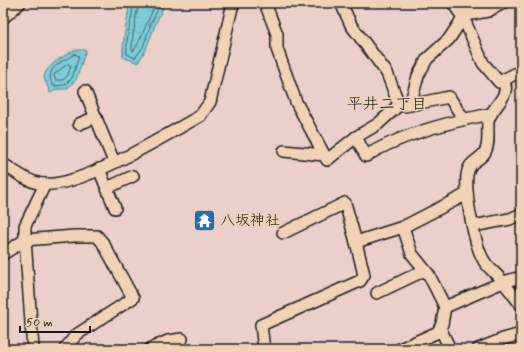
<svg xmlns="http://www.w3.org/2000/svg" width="524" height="352" viewBox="0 0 524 352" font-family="Mynerve,'Klee One',sans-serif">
  <defs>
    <pattern id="water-ripples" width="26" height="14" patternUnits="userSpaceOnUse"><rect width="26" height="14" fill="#7dccd9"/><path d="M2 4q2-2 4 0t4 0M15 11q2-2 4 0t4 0" fill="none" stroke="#6bafba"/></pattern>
  </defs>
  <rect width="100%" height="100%" fill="#ebcfca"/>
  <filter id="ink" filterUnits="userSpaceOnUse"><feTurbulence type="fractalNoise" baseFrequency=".025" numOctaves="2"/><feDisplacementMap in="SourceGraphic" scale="8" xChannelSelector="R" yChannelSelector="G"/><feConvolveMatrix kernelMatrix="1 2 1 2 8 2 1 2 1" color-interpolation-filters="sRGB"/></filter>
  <g filter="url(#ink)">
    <g fill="url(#water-ripples)" stroke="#56868d">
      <path d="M129,3H165L155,25L146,49L138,63L123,57C122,38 128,22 129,3Z"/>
      <path d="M74,50H86L76,80L67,89H58L50,93C49,88 45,82 44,78C44,66 66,55 74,50Z"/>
    </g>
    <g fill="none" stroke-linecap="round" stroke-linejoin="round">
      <g stroke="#436268" stroke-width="1">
        <path d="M133,3C133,20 125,37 127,54L135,58L143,47L151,23L161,3"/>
        <path d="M138,3C138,14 129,46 133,51C138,48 151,12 156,3"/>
        <path d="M75,54L79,56L72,78L65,85L53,86C43,68 62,62 75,54Z"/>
        <polygon points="68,64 71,66 68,75 63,80 55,80 54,75"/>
      </g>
      <defs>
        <g id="minor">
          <path d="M265,3L277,34V49L296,102L327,160L356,137L366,156C401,134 449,122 490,114"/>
          <polyline points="341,3 351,25 387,73 399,105 405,106 449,97 464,119"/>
          <polyline points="453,3 464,19 483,63 499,82 521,71"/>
          <polyline points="466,15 488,11 503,3"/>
          <polyline points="3,18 20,3"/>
          <path d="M503,80C513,95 490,108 488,122C487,132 490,143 485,152C480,161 469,160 467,175C465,195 474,244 484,261C488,268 497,274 502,281C509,289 515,297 521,305"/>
          <polyline points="85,91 114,162"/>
          <polyline points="410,105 418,76 427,59 449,39 473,3"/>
          <polyline points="79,124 96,117"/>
          <polyline points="356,137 378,124 399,105"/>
          <polyline points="284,151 324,155"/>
          <path d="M3,164C16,172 29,183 44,184C80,188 166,135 200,116L210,102L213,89L233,3"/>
          <polyline points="99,169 115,208"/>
          <polyline points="45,184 25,226 25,240 74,236 97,236 103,243 133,298 76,335 65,349"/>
          <polyline points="107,188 133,176"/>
          <polyline points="473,226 510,219 521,214"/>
          <polyline points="403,227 412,254 429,275 445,307"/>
          <polyline points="283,233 345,203 356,242 403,227 467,194"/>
          <polyline points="3,254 25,240 33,349"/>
          <polyline points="377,293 425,270"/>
          <polyline points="440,328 450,349"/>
          <polyline points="150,349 168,341 182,339"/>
          <polyline points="264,349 261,325 360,281 364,275 356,242"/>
          <polyline points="400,349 438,332 442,324 445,307 503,282 521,277"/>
          <polyline points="478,349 503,339 521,334"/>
        </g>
      </defs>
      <use href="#minor" stroke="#1c1c1c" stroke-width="14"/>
      <use href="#minor" stroke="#f0d2b6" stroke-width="11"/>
    </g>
  </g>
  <defs>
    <symbol id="temple-square" viewBox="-11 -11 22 22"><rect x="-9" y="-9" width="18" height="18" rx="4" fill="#1f6fb2" stroke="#f0d2b6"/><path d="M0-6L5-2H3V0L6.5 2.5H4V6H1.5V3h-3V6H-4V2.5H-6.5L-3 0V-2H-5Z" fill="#fff"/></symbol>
  </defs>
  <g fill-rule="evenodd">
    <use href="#temple-square" x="192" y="208" width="25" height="25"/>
  </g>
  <g text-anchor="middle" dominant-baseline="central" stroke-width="3" stroke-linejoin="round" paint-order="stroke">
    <g font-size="15" fill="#1c1c1c" stroke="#f0d2b6" text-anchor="start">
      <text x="220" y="221">八坂神社</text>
    </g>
    <g font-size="16" fill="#1c1c1c" stroke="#f0d2b6">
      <text x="387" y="104">平井二丁目</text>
    </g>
  </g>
  <rect width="524" height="352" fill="none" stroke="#f0d2b6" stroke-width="16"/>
  <rect x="8" y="8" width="508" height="336" fill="none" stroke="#1c1c1c" stroke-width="1.5" filter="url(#ink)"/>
  <path d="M20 326v6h70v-6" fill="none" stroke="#1c1c1c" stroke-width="2"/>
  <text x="26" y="326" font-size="12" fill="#1c1c1c" stroke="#f0d2b6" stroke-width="3" paint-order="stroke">50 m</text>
</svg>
